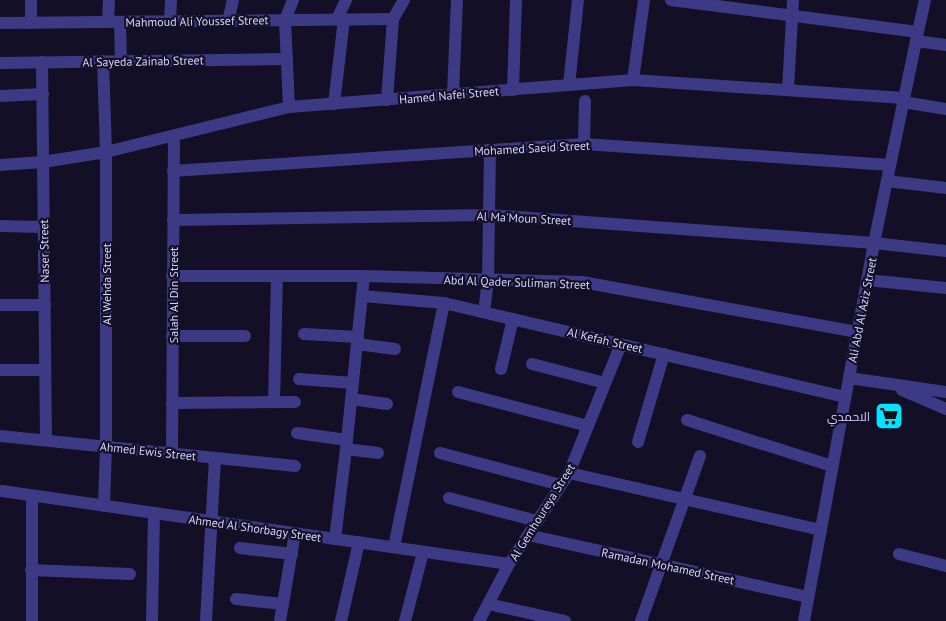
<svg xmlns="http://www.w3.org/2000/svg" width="946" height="621" viewBox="0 0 946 621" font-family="'PT Sans',Cairo,sans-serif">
  <rect width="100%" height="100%" fill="#130f26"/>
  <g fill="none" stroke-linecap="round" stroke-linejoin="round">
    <g stroke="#3d3a85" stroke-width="12">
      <polyline points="671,0 918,32"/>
      <polyline points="337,19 346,0"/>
      <polyline points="170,21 171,0"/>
      <polyline points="228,21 233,0"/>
      <polyline points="108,22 109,0"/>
      <polyline points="120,22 121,61"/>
      <polyline points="0,23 393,19"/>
      <polyline points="31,23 31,0"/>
      <polyline points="916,41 946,45"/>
      <polyline points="103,61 106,152 106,446 104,506"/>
      <polyline points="42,62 46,440"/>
      <polyline points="0,63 287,59"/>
      <polyline points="633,80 644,0"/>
      <polyline points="569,85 578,0"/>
      <polyline points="513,90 516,0"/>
      <polyline points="788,90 793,0"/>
      <polyline points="453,94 457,0"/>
      <polyline points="0,96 43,94"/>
      <polyline points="387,100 393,19 404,0"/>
      <polyline points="903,102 946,109"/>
      <polyline points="334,104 344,19"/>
      <polyline points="289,107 285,20 293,0"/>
      <polyline points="584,144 585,101"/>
      <polyline points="0,165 43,162 106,152 289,107 633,80 904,98"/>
      <polyline points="173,171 584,144 890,165"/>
      <polyline points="887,181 946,188"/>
      <polyline points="173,220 489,215 874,243 946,251"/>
      <polyline points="0,226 44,227"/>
      <polyline points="172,276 364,276 582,282 857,332"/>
      <polyline points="867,280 946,288"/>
      <polyline points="362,296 444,303 845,397"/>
      <polyline points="0,305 45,305"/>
      <polyline points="484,312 488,280 490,150"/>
      <polyline points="304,334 358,337"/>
      <polyline points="172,336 245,336"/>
      <polyline points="357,344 395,349"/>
      <polyline points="532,364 605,383"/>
      <polyline points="501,369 513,319"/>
      <polyline points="0,370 45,370"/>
      <polyline points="849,378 946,392"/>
      <polyline points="299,379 353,383"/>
      <polyline points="902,390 946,409"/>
      <polyline points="458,392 588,426"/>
      <polyline points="351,399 387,404"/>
      <polyline points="274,402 277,276"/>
      <polyline points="172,403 295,402"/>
      <polyline points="687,420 832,466"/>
      <polyline points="297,433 347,440"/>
      <polyline points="0,436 295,466"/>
      <polyline points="638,442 664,354"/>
      <polyline points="346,449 378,453"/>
      <polyline points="172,453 174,136"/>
      <polyline points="440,453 561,485"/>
      <polyline points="569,473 821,530"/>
      <polyline points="2,491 509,564"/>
      <polyline points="449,498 537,521"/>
      <polyline points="528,535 808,597"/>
      <polyline points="335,539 346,449 364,276"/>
      <polyline points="394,547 444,303"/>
      <polyline points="240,548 292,554"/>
      <polyline points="899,554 946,566"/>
      <polyline points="31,570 130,574"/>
      <polyline points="236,599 283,604"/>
      <polyline points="488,604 565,621"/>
      <polyline points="32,621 32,496"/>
      <polyline points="152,621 154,513"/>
      <polyline points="206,621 215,458"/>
      <polyline points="280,621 295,533"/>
      <polyline points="341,621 359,542"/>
      <polyline points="405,621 423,552"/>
      <polyline points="479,621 509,564 569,473 621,344"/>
      <polyline points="641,621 700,456"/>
      <polyline points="804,621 874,243 916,41 925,0"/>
    </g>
  </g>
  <defs>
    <symbol id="supermarket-square" viewBox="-11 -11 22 22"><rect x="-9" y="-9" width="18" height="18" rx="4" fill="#00e5ff" stroke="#130f26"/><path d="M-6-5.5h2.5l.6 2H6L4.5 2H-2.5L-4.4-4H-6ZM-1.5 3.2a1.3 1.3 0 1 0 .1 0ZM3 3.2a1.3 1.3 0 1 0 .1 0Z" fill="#111"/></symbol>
  </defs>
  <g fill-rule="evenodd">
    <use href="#supermarket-square" x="873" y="400" width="32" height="32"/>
  </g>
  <g text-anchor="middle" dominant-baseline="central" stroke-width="4.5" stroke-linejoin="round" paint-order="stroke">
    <g font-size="12" fill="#d9d4ff" stroke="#130f26">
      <text transform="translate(197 21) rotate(-1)">Mahmoud Ali Youssef Street</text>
      <text transform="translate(143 61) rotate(-1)">Al Sayeda Zainab Street</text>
      <text transform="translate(449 95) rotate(-5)">Hamed Nafei Street</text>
      <text transform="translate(532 148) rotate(-3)">Mohamed Saeid Street</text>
      <text transform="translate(524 218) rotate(3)">Al Ma'Moun Street</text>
      <text transform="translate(44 251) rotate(-91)">Naser Street</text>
      <text transform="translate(517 282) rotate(2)">Abd Al Qader Suliman Street</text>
      <text transform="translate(106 284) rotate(-90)">Al Wehda Street</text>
      <text transform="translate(173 295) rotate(-90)">Salah Al Din Street</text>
      <text transform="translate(862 310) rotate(-79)">Ali Abd Al Aziz Street</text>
      <text transform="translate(605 340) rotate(13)">Al Kefah Street</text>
      <text transform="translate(148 451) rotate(6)">Ahmed Ewis Street</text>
      <text transform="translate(542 512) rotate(-58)">Al Gemhoureya Street</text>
      <text transform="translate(255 528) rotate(8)">Ahmed Al Shorbagy Street</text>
      <text transform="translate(668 566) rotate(12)">Ramadan Mohamed Street</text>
    </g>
    <g font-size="12" fill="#d9d4ff" stroke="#130f26" text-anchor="end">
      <text x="870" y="416">الاحمدي</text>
    </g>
  </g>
</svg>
